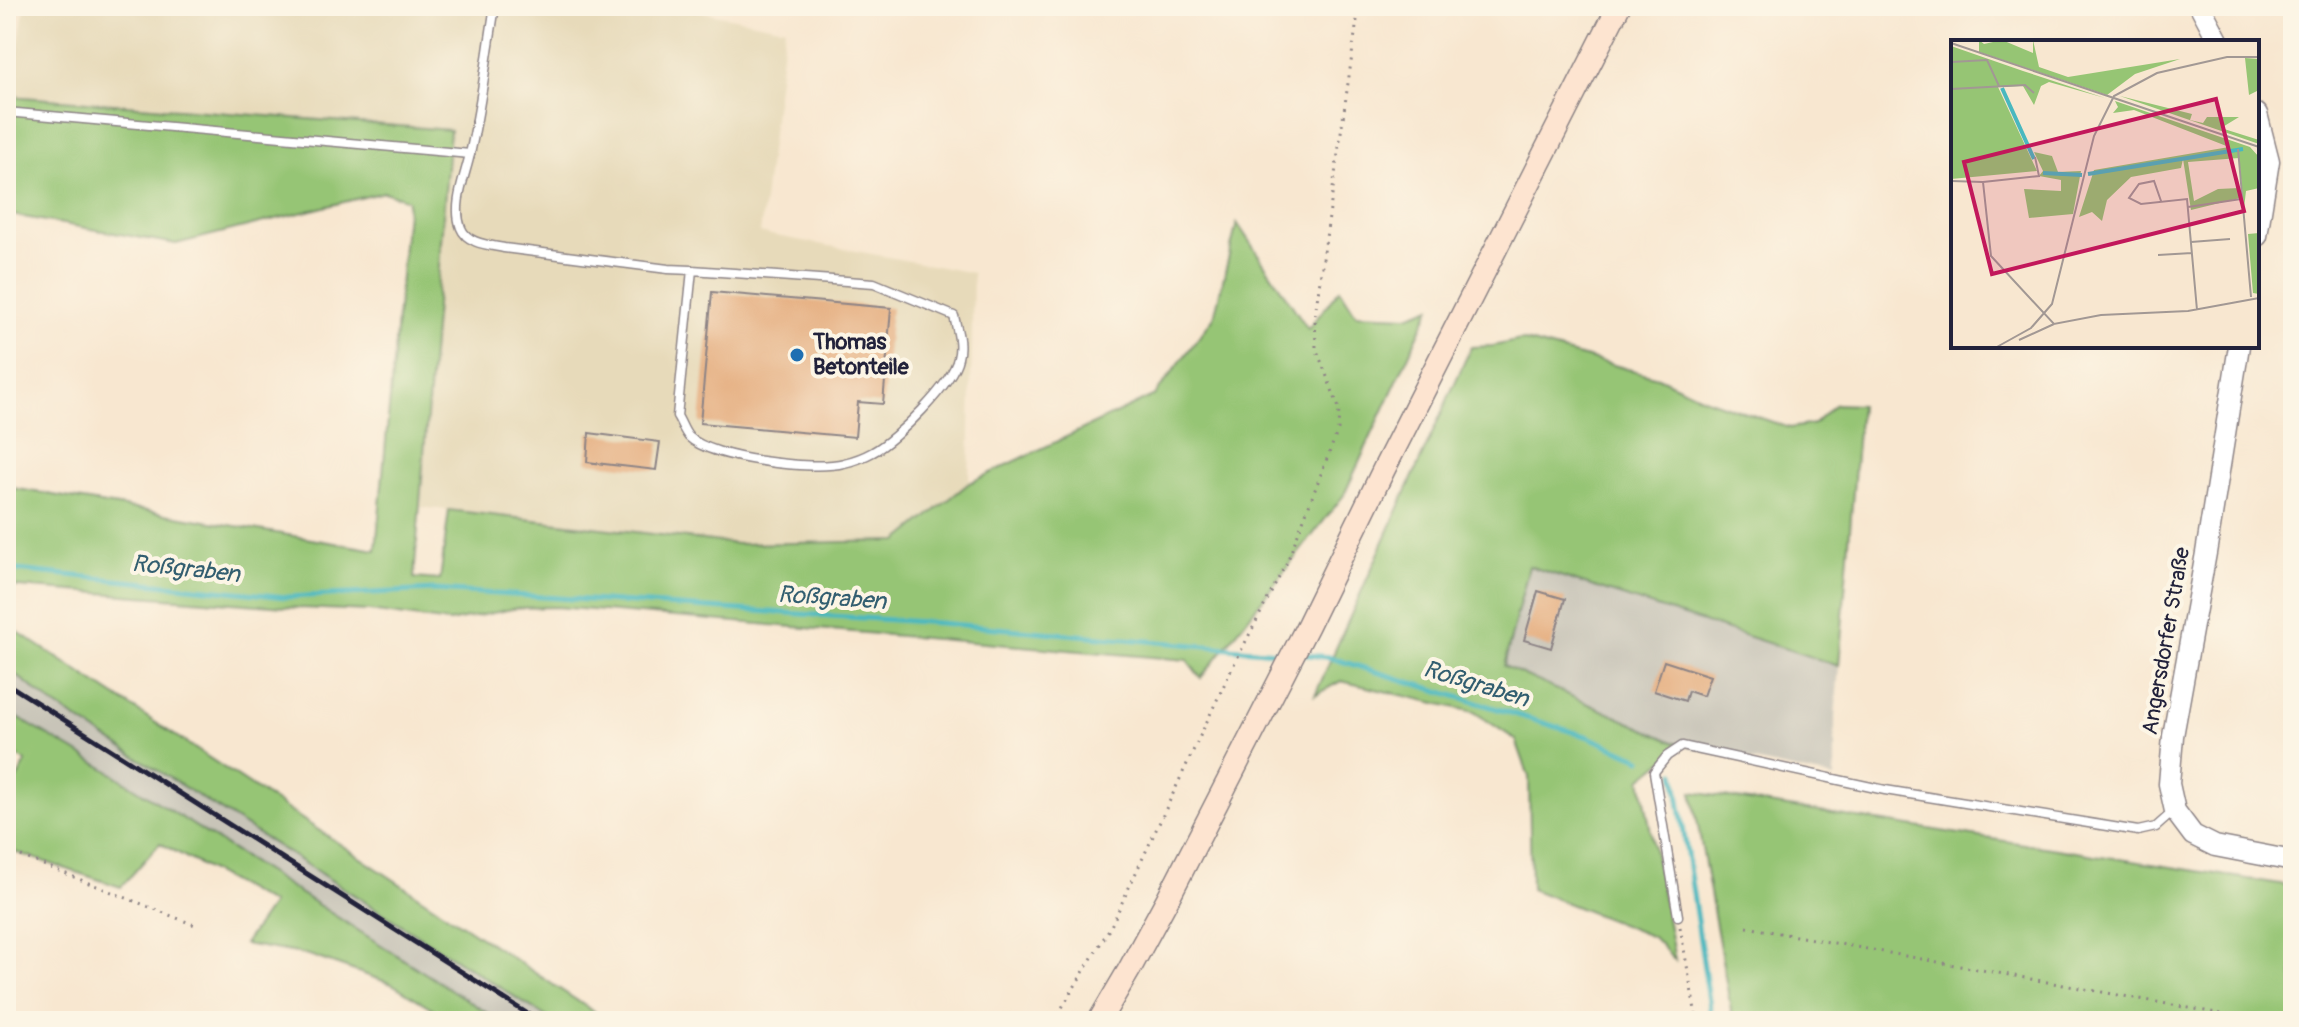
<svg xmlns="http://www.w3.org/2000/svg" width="2299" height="1027" viewBox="0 0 2299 1027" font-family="Pangolin,sans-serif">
  <rect width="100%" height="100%" fill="#fcf5e5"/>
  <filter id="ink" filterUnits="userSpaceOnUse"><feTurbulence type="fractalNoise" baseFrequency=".0125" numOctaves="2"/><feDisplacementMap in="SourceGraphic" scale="16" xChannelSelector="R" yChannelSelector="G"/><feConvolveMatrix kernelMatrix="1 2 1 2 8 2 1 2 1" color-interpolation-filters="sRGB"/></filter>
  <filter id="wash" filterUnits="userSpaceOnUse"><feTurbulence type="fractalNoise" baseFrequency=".006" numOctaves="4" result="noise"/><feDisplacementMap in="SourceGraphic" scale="32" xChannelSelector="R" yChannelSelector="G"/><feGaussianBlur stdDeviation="1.8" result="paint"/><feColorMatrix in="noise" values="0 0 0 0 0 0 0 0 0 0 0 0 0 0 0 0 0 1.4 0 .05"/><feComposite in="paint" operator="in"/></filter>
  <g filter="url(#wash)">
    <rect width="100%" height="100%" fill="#f8e7d0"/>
    <polygon fill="#e7daba" points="25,6 673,6 785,28 760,233 973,273 969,483 898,541 737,544 421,507 450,130 10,96"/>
    <g fill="#c8c4b8">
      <polygon points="1529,566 1839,666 1835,717 1835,778 1682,746 1504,666"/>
      <polygon points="6,667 53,704 553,1021 500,1021 107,770 6,711"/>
    </g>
    <g fill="#96c574" stroke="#5c7458" stroke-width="2">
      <polygon points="10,96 450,130 414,578 440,580 449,510 737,544 898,541 969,483 1155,395 1214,317 1237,223 1308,329 1340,289 1356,314 1408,316 1431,307 1344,495 1201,678 1187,660 556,607 517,608 449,622 369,611 299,608 6,586 6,487 376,550 408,200 384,192 176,244 6,214 6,116"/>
      <polygon points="1521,340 1658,377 1703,398 1790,428 1814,424 1835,404 1860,405 1839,666 1529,566 1504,666 1682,746 1641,779 1675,960 1653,937 1531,889 1529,777 1516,740 1474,712 1341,681 1315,695 1471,347 1493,346"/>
      <polygon points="6,624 608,1021 553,1021 53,704 6,667"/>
      <polygon points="6,711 107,770 500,1021 453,1021 392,984 309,955 244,944 272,904 160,843 121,887 6,849 6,798 26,762 6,749"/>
      <polygon points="1692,792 2293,886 2293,1021 1733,1021"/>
    </g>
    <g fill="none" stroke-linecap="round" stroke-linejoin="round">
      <g stroke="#49b8bf" stroke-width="5">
        <polyline points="6,569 287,597 435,590 939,623 1288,653"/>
        <polyline points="1298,654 1328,657 1586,736 1641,759"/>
        <polyline points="1675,773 1712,1021"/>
      </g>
    </g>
    <g id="blocks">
      <g fill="#e4ab7b">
        <polygon points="712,292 891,308 883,404 858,402 855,437 700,423"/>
        <polygon points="589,433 660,442 656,470 587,462"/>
        <polygon points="1538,591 1565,599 1551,648 1524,640"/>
        <polygon points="1664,661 1710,676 1703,696 1688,691 1685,701 1654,691"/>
      </g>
    </g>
  </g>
  <g filter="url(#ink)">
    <use href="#blocks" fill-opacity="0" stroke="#8d8486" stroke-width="2"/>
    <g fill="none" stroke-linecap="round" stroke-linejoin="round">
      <defs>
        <g id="service">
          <path d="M495,6C487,55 481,106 470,154C465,177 452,205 461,228C467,244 490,245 504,248L668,269L692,270L874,283L954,316C957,330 962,343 958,358C953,383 896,440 873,452C864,457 853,461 844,463C814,471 712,459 689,437C684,432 681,422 677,416L692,270"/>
          <polyline points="6,16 8,6"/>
          <polyline points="6,112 470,154"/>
          <polyline points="1678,916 1654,772 1667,756 1682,746 1885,790 2138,831 2156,827 2174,811"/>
        </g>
        <g id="tertiary">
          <polyline points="2200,6 2219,42"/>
          <polyline points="2257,114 2269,161 2257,236"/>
          <polyline points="2239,346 2206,553 2173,736 2169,784 2175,811 2193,835 2215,846 2293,861"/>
        </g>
        <polyline id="secondary" points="1099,1021 1129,970 1168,898 1308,625 1384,469 1619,6"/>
      </defs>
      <use href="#service" stroke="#8d8486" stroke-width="11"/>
      <use href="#tertiary" stroke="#8d8486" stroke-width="23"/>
      <use href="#secondary" stroke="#8d8486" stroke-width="25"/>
      <g stroke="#8d8486" stroke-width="3" stroke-dasharray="2 6" stroke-linecap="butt">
        <polyline points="6,850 197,926"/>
        <polyline points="1680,927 1697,1021"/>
        <polyline points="1747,927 2260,1021"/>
        <polyline points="1054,1021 1111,926 1231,670 1287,562 1338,430 1339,408 1316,348 1315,315 1359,6"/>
      </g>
      <use href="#service" stroke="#fff" stroke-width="8"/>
      <use href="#tertiary" stroke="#fff" stroke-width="20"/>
      <use href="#secondary" stroke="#fde4d0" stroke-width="22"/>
      <polyline stroke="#22223b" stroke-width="5" points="6,683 539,1021"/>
    </g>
  </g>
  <circle fill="#1f6fb2" stroke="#fcf5e5" stroke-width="3" cx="797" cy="355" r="8"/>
  <g text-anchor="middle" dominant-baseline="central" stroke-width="8" stroke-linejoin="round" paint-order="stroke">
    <g font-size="22" font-weight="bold" fill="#22223b" stroke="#fcf5e5" text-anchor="start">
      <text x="813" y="342">Thomas<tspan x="813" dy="25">Betonteile</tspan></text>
    </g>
    <g font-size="22" fill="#22223b" stroke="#fcf5e5">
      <text transform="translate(2166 641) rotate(-80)">Angersdorfer Straße</text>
    </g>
    <g font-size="24" font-style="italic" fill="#325e70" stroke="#fcf5e5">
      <text transform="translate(186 569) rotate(6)">Roßgraben</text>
      <text transform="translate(832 598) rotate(4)">Roßgraben</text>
      <text transform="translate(1476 684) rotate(17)">Roßgraben</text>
    </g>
  </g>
  <g transform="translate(1951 40)">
    <rect width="308" height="308" fill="#f8e7d0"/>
    <path d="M28,0L33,4L51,0L82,13V0L88,27L117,37L229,19L184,34L156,55L28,12ZM0,6L72,31L154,58L98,42L90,46L83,65L72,46L47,47L86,131L0,139ZM294,18L308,19V50L298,55ZM169,56L241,74L239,80L252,83L256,77H288L270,88L308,100V104ZM164,61L299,107L308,117V148L295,151L293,168L288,118L237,122L243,161L267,149L288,148L289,158L240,170L232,119L230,128L180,137L156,160L151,181L141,172L128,177L143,130L278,107L183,70L162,73L167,67ZM83,112L101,116L107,132L130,131L122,174L78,178L73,149L110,151V140L88,136L92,131ZM308,193V254L302,253L297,194Z" fill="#96c574"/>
    <path fill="none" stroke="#49b8bf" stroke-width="4" d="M51,48L83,119M92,133L131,135M137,134L292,109"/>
    <path fill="none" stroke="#a29894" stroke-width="2" d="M0,3L308,107M0,22L36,20L48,46M0,49L74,45L83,53M287,109L300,257M0,141L32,142M32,142L40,216L103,284L150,275L237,271L308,258M32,142L88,136L84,117M210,161L203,141L188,144L178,158L190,164L236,159L246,270M237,167L290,159M240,202L279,199M207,215L241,213M68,300L103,284M44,308L80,288L101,264L143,96L163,56L206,33L276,17H308"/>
    <path fill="#c2185b" fill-opacity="0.15" stroke="#c2185b" stroke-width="4" d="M265,59L293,171L41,234L13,122Z"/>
    <rect width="308" height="308" fill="none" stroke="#22223b" stroke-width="4"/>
  </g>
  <rect width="2299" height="1027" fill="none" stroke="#fcf5e5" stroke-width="32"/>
</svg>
